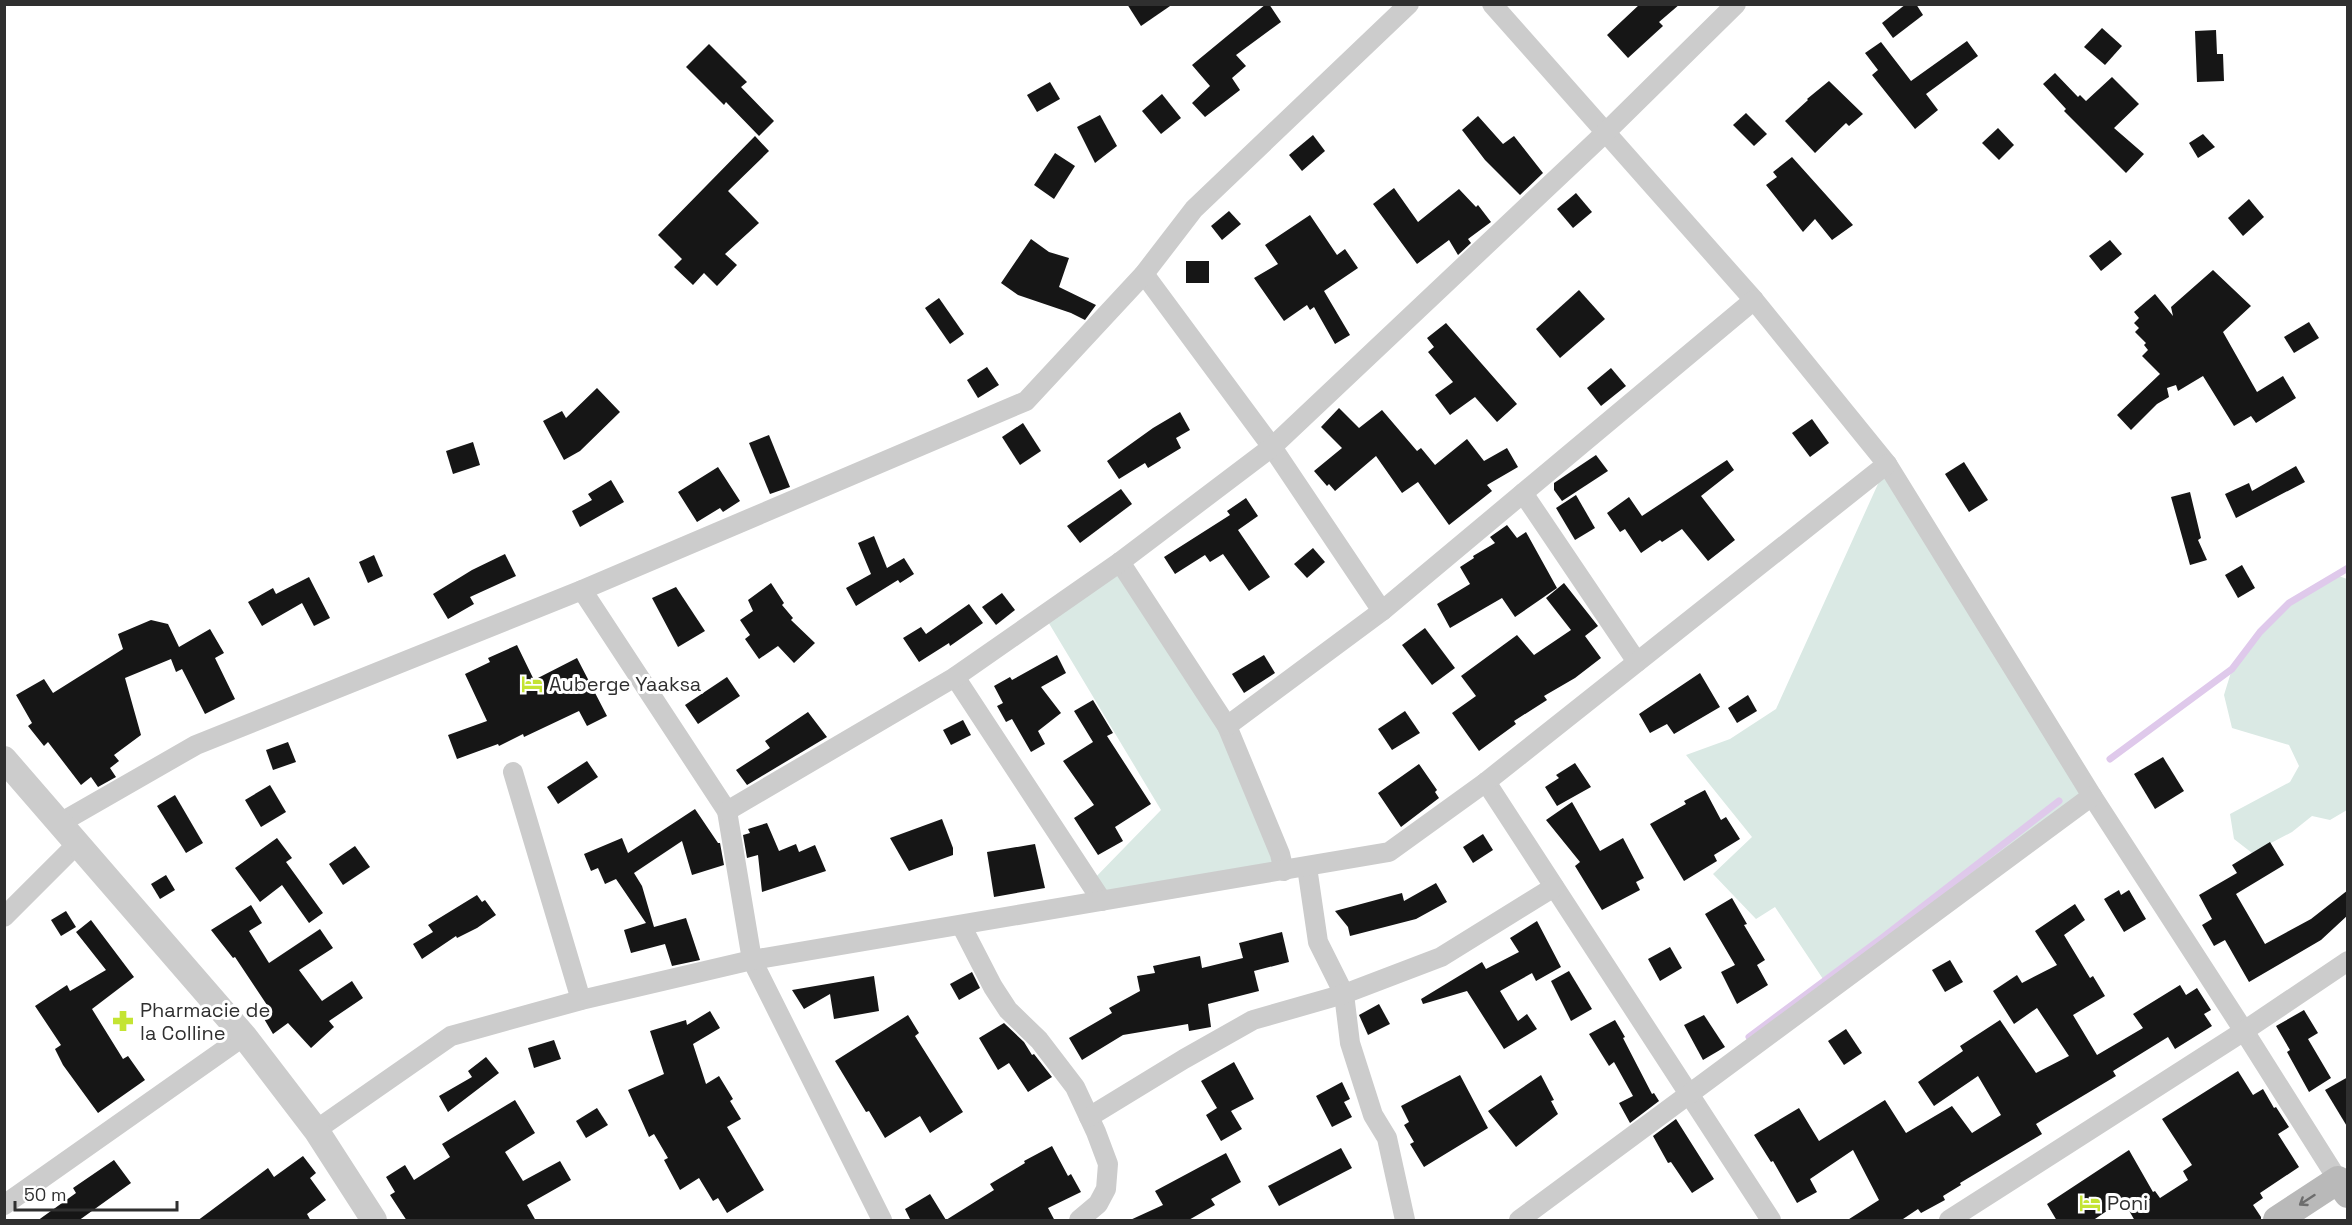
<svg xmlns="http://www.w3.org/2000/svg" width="2352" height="1225" viewBox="0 0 2352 1225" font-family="'Space Grotesk',sans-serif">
  <rect width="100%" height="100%" fill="#fff"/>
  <g fill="#dae9e4">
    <polygon points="1887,464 2092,796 1831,991 1775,907 1756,919 1713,874 1752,837 1686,755 1730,739 1776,709"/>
    <polygon points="1124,568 1227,726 1284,871 1102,901 1090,883 1161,810 1044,615"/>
    <polygon points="2336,575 2347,579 2347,810 2330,820 2312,816 2292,832 2252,853 2234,839 2230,814 2290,782 2299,766 2289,745 2232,728 2224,695 2232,669 2260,632 2289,603"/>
  </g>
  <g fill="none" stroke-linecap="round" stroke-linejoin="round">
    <g stroke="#dfc9eb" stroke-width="7">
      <polyline points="2110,759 2232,669 2260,632 2289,603 2348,568"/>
      <polyline points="1749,1037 1882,938 2059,801"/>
    </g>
  </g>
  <g fill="#161616">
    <polygon points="1127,4 1173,4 1141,26"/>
    <polygon points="1266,4 1269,4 1281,22 1236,55 1246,66 1232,78 1240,90 1205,117 1192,103 1210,86 1192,65"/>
    <polygon points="1640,4 1680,4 1659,22 1663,26 1628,58 1607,35"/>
    <polygon points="1906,4 1916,4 1923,15 1893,38 1882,23"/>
    <polygon points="2102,28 2122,46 2105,65 2084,47"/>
    <polygon points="2216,30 2217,54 2223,54 2224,81 2197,82 2195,31"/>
    <polygon points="1967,41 1978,56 1926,94 1938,110 1915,129 1872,75 1878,70 1865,53 1881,42 1911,81"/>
    <polygon points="709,44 747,82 741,87 774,121 759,136 726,102 724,105 686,67"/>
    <polygon points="2055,73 2078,97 2080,95 2086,101 2112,77 2139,104 2114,128 2144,154 2126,173 2064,111 2066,109 2043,84"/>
    <polygon points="1829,81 1863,114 1849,126 1846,123 1815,153 1785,121 1808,100 1807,99"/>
    <polygon points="1050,82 1060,99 1037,112 1027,95"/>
    <polygon points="1162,94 1181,118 1161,134 1142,111"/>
    <polygon points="1746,113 1767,134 1754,146 1733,125"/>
    <polygon points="1100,115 1117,146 1095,163 1077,127"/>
    <polygon points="1478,116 1503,144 1514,136 1543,173 1520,195 1485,160 1462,130"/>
    <polygon points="1998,128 2014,145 1999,160 1982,143"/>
    <polygon points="2203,134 2215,147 2198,158 2189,143"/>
    <polygon points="1313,135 1325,151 1302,171 1289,155"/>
    <polygon points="755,136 769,151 728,191 759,223 725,254 737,265 717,286 704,273 693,285 674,267 682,259 658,235"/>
    <polygon points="1055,153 1075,166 1054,199 1034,185"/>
    <polygon points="1792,157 1853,225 1832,240 1815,219 1803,232 1766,185 1777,177 1773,172"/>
    <polygon points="1394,188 1418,222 1459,189 1476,207 1478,205 1491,222 1468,239 1471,243 1458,255 1449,240 1417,264 1373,204"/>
    <polygon points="1576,193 1592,212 1573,228 1557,209"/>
    <polygon points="2249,199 2264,217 2243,236 2228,218"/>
    <polygon points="1229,211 1241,224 1222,240 1211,226"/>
    <polygon points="1310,215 1337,255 1345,249 1358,268 1324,291 1350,335 1335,344 1314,307 1310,310 1307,305 1284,321 1254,278 1278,264 1265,245"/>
    <polygon points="1031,239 1049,252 1069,258 1059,287 1096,305 1085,320 1071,313 1018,295 1001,283"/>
    <polygon points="2110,240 2122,254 2101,271 2089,256"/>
    <rect x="1186" y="261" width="23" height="22"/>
    <polygon points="2213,270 2251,306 2223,332 2257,392 2283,376 2296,398 2256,423 2251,416 2234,426 2203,376 2178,391 2176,385 2167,388 2169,397 2157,404 2131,430 2117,415 2160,374 2142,356 2148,350 2144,345 2146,343 2135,332 2139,328 2134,323 2139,318 2134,312 2155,294 2173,316 2171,307"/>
    <polygon points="1579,290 1605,319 1560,358 1536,329"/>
    <polygon points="939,298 964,334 950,344 925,308"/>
    <polygon points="2309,322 2319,338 2294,353 2284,337"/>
    <polygon points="1446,323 1517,404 1497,422 1475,397 1450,415 1435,395 1453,382 1428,352 1434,347 1427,338"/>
    <polygon points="987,367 999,385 978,398 967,380"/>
    <polygon points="1611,368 1626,386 1601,406 1587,388"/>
    <polygon points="597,388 620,412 580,451 564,460 543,421 562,411 566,418"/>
    <polygon points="1339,408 1359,428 1382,410 1417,451 1421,448 1435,465 1467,439 1484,461 1507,448 1518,467 1487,485 1492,491 1449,525 1418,482 1402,493 1376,456 1335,491 1329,484 1327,486 1314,471 1342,448 1321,427"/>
    <polygon points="1180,412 1190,430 1176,438 1181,448 1148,468 1145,463 1119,479 1107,461 1153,428"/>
    <polygon points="1812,419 1829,443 1810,457 1792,433"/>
    <polygon points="1023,423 1041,451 1020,465 1002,437"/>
    <polygon points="769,435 790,487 770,494 749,443"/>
    <polygon points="473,442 480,465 453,474 446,451"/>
    <polygon points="1596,455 1608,471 1562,501 1554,490 1554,483"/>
    <polygon points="1727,460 1734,470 1701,496 1735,540 1708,561 1682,529 1662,542 1660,540 1641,553 1625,529 1620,532 1607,513 1629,497 1642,516"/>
    <polygon points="1964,462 1988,500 1969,512 1945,474"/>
    <polygon points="2296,466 2305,482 2236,518 2225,494 2249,483 2252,491"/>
    <polygon points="718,467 740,501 723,512 720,508 697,522 678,492"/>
    <polygon points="611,480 624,502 580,527 572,511 592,500 588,494"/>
    <polygon points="1121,489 1132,504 1080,543 1067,526"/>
    <polygon points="2190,492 2201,538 2198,540 2207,560 2190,565 2171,497"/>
    <polygon points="1576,495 1595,528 1575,540 1556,508"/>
    <polygon points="1246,498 1258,516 1238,530 1270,577 1249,591 1223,554 1210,562 1205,555 1175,574 1164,557 1230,515 1227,511"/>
    <polygon points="1507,525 1517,538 1526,532 1557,588 1515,617 1502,598 1450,628 1437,604 1470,584 1460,567 1474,558 1473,556 1495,543 1490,537"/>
    <polygon points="874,536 887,568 904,558 914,574 900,583 898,580 856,606 846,588 871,574 858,543"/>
    <polygon points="1313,548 1325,562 1307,578 1294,564"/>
    <polygon points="505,554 516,576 470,597 474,604 448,619 433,594 472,570"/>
    <polygon points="374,555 383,576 368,583 359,562"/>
    <polygon points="2242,565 2255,588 2238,598 2225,575"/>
    <polygon points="309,577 330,618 314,626 302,603 262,626 248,602 273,588 276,594"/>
    <polygon points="771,583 784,603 782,605 793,618 791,620 815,643 794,663 778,646 759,659 745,639 750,635 740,620 753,611 748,600"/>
    <polygon points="1564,583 1598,626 1585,636 1601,658 1575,678 1544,696 1547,700 1514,721 1516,724 1479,751 1452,713 1476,696 1461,676 1517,635 1534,655 1571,630 1546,598"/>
    <polygon points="676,587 705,631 678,647 652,598"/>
    <polygon points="1002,593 1015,610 996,625 982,607"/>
    <polygon points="969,604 983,623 950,646 949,643 919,662 903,638 921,627 926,634"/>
    <polygon points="151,620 168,624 179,647 210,629 224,653 215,658 235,699 205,714 182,669 176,672 171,659 125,678 141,735 114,755 119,761 110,768 116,777 98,787 91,777 81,785 48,742 44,746 28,726 32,723 16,695 44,679 53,693 123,649 118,634"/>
    <polygon points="1425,628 1455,668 1432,685 1402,645"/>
    <polygon points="517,645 534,680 577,658 607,716 587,726 579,711 524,737 523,734 499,746 498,744 457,759 448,735 487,721 465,674 490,662 488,658"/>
    <polygon points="1057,655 1066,673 1041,687 1061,713 1038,731 1045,744 1031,752 1012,719 1006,722 997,706 1003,703 994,686 1010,677 1012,680"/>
    <polygon points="1264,655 1275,673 1244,693 1232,674"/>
    <polygon points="1700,673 1720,707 1674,734 1667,724 1650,733 1639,714"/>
    <polygon points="727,677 740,696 698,724 685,705"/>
    <polygon points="1748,695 1757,711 1737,723 1728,708"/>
    <polygon points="1093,700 1113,733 1107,736 1151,804 1115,827 1123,841 1098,855 1074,818 1094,805 1063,761 1093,742 1074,711"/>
    <polygon points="1405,711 1420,733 1392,750 1378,729"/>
    <polygon points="808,712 827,737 747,785 736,770 770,748 765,741"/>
    <polygon points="963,720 971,735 951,745 943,730"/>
    <polygon points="288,742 296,762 273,770 266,750"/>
    <polygon points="2163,757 2184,791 2155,809 2134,774"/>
    <polygon points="587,761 598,777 558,804 547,787"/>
    <polygon points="1575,763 1591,787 1557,806 1545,787 1559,778 1556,775"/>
    <polygon points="1419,764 1437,790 1435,792 1439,798 1401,827 1378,793"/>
    <polygon points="270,785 286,812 261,827 245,800"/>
    <polygon points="1705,790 1721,820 1726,817 1740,839 1714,855 1717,861 1684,881 1650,824 1686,804 1684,801"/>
    <polygon points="175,795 203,843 186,853 157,806"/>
    <polygon points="1572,802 1600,851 1623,838 1644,878 1636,882 1640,890 1602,910 1575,866 1580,862 1546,820"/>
    <polygon points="695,809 718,843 720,843 724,865 692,875 682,841 634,873 642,886 654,927 686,918 700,960 672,966 665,944 631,953 624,930 646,923 616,879 605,884 598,868 591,871 584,854 622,838 628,853"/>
    <polygon points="942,819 953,848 953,855 909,871 890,838"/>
    <polygon points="767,823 779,851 796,844 799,852 815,845 826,871 762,892 758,855 747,858 743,835 750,833 748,829"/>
    <polygon points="1483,834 1493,850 1473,863 1463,847"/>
    <polygon points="277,838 292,858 286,862 323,913 309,923 282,885 260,902 235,868"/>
    <polygon points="2270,842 2284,865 2236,894 2265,944 2311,919 2348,890 2348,915 2321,940 2249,982 2225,940 2214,946 2202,925 2212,919 2199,895 2237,873 2232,865"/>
    <polygon points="1035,844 1045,888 994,897 987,852"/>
    <polygon points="355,846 370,867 343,885 329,864"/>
    <polygon points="166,875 175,890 160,899 151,884"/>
    <polygon points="1436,883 1447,902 1416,919 1350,936 1348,927 1335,911 1402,893 1404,901"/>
    <polygon points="2119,890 2121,895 2129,890 2146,919 2124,932 2104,899"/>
    <polygon points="477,895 482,902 485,900 496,915 477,928 457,938 456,936 422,959 413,944 433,932 428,925"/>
    <polygon points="1732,898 1747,924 1744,925 1765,960 1757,965 1768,985 1737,1004 1721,972 1735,965 1705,914"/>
    <polygon points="2075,904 2085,920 2064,935 2090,978 2093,976 2105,996 2073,1015 2097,1055 2143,1028 2133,1014 2180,985 2186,995 2197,988 2211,1010 2204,1014 2212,1026 2175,1049 2168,1037 2113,1071 2116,1076 2036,1124 2042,1134 1960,1183 1961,1185 1943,1196 1945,1200 1921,1213 1918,1209 1900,1221 1846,1221 1879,1200 1853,1150 1810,1179 1817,1192 1797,1203 1773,1161 1771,1162 1754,1135 1799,1108 1819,1141 1885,1100 1906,1133 1952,1106 1972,1133 2001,1115 1978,1076 1934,1106 1918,1082 1963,1051 1960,1046 2000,1020 2036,1073 2069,1056 2037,1008 2014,1024 1993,991 2017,975 2022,983 2057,965 2035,931"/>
    <polygon points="251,905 262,923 249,931 269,963 320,929 333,948 299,970 322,1001 352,981 363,998 329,1021 334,1027 311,1048 288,1023 273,1034 263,1017 271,1011 235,957 233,958 211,930"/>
    <polygon points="66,911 76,927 61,936 51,920"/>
    <polygon points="91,920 134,977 92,1009 123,1059 128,1056 145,1080 98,1113 63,1065 55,1049 61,1045 35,1006 67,985 70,991 106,970 76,932"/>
    <polygon points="1537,921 1561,967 1536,981 1532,973 1500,991 1518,1021 1527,1014 1537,1029 1504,1049 1467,991 1423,1004 1421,999 1482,962 1486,969 1519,952 1510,938"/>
    <polygon points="1282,932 1289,962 1254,971 1259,991 1208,1004 1211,1027 1189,1031 1188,1024 1123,1035 1082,1060 1069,1038 1112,1013 1109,1008 1140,991 1137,976 1155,973 1153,966 1200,956 1202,968 1243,958 1239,943"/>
    <polygon points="1670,947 1682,968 1660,981 1648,959"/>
    <polygon points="1950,960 1963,982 1945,992 1932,970"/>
    <polygon points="1569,971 1592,1009 1571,1021 1551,981"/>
    <polygon points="972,972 980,988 959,1000 950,984"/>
    <polygon points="874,976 879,1011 834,1019 830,994 804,1009 792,990"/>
    <polygon points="1379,1004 1390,1024 1368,1035 1359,1015"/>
    <polygon points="2304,1010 2318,1033 2308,1039 2331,1078 2309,1092 2287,1052 2290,1050 2276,1026"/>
    <polygon points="710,1011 720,1028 693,1044 706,1084 719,1076 733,1099 730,1101 741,1119 727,1127 764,1190 727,1213 718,1198 713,1201 699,1178 680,1190 664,1160 668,1158 654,1134 649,1137 628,1090 664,1074 650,1031 686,1020 687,1025"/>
    <polygon points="908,1015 919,1033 915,1036 963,1112 930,1133 920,1116 885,1138 869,1111 866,1112 835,1061"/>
    <polygon points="1704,1015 1725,1047 1703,1060 1684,1025"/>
    <polygon points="1615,1020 1625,1037 1623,1038 1652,1094 1654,1093 1659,1101 1630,1123 1619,1103 1633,1096 1614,1062 1609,1066 1589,1034"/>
    <polygon points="1004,1023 1024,1042 1032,1055 1034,1054 1052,1077 1028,1092 1009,1063 998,1070 979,1038"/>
    <polygon points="1846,1029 1862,1053 1844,1065 1828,1041"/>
    <polygon points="554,1040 561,1059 534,1068 528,1048"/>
    <polygon points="486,1057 499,1073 448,1112 439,1096 472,1077 468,1071"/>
    <polygon points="1234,1062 1254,1099 1231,1111 1242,1129 1221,1141 1206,1115 1217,1108 1201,1081"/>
    <polygon points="2238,1071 2253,1095 2263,1089 2274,1108 2276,1107 2289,1127 2278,1134 2299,1167 2260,1193 2263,1198 2253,1205 2261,1217 2261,1221 2135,1221 2123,1200 2092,1221 2057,1221 2047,1204 2129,1150 2153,1192 2155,1191 2160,1198 2188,1180 2183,1171 2192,1165 2162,1119"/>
    <polygon points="1460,1075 1488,1128 1424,1167 1410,1144 1414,1142 1404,1125 1409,1122 1401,1106"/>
    <polygon points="1541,1075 1554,1100 1551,1101 1558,1114 1516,1147 1488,1111"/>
    <polygon points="2348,1077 2348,1128 2325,1090"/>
    <polygon points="1342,1082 1350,1099 1344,1102 1352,1117 1332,1127 1316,1096"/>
    <polygon points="515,1100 535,1133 505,1152 523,1181 560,1161 571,1180 527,1205 536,1221 407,1221 390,1195 395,1192 386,1177 405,1165 414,1180 450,1157 442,1144"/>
    <polygon points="597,1108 608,1125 586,1138 576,1121"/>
    <polygon points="1676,1119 1714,1179 1692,1193 1671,1162 1668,1163 1653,1136"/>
    <polygon points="1052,1146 1068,1176 1071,1174 1081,1192 1048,1208 1055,1221 911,1221 905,1209 930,1194 946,1220 994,1190 990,1184 1025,1163 1024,1161"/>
    <polygon points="1341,1148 1352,1168 1279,1206 1268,1186"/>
    <polygon points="1226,1153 1241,1182 1211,1199 1215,1205 1187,1221 1128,1221 1163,1205 1155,1191"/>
    <polygon points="303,1156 316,1173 310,1178 326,1200 307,1214 311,1221 197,1221 268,1168 274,1177"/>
    <polygon points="114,1160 131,1183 78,1221 37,1221 76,1193 73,1188"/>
  </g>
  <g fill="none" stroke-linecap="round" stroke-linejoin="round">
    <g stroke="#ccc" stroke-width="20">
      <polyline points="1492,4 1754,300 1887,464 2092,796 2244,1031 2338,1180"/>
      <polyline points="1144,274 1272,447 1382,611"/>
      <polyline points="1523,493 1637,662"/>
      <polyline points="1120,562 1227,726 1280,854 1284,871"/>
      <polyline points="582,590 727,811 752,960 882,1220"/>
      <polyline points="955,677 1102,901"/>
      <polyline points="1227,726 1382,611 1754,300"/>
      <polyline points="513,772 581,1000"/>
      <polyline points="1486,782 1771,1220"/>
      <polyline points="727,811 955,677 1120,562 1272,447 1606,132 1736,4"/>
      <polyline points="60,823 196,745 582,590 1026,401 1144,274 1194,209 1409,4"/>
      <polyline points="1307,867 1318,942 1344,994 1350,1043 1373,1115 1387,1138 1405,1220"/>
      <polyline points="4,917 77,844"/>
      <polyline points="961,925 993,987 1008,1010 1039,1040 1075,1087 1096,1132 1108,1164 1106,1189 1098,1204 1079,1220"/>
      <polyline points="1089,1117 1184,1059 1253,1020 1344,994 1441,957 1554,887"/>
      <polyline points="316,1130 451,1036 581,1000 752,960 1389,852 1486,782 1887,464"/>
      <polyline points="4,1205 244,1036"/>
      <polyline points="1519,1220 2092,796"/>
      <polyline points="1949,1220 2244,1031 2348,961"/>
    </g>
    <polyline stroke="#ccc" stroke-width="26" points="4,759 244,1036 316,1130 374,1220"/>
    <polyline stroke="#b9b9b9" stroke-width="28" points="2277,1220 2338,1180 2348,1194"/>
  </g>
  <defs><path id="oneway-shaft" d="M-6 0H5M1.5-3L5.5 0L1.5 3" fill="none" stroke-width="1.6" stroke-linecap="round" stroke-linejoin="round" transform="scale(1.5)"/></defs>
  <use stroke="#6d6d6d" href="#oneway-shaft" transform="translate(2307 1200) rotate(147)"/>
  <defs>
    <symbol id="hotel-bare" viewBox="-9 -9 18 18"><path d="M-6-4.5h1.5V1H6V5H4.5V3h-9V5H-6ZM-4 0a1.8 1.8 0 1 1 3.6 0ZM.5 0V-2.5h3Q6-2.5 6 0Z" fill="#c4e433" stroke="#fff" stroke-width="2.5" paint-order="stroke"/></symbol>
    <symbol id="pharmacy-bare" viewBox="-9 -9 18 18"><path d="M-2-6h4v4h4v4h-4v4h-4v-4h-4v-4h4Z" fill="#c4e433" stroke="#fff" stroke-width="2.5" paint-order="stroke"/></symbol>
  </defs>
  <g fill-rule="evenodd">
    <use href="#hotel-bare" x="517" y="669" width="30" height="30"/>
    <use href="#pharmacy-bare" x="108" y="1006" width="30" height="30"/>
    <use href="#hotel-bare" x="2075" y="1188" width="30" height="30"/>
  </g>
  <g text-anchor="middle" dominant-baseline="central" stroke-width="6" stroke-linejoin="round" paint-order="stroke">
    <g font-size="20" fill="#2f2f2f" stroke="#fff" text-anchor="start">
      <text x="549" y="684">Auberge Yaaksa</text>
      <text x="140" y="1010">Pharmacie de<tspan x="140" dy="23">la Colline</tspan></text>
      <text x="2107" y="1203">Poni</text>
    </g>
  </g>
  <rect width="2352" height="1225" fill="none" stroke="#2f2f2f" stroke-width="12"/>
  <path d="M15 1201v9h162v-9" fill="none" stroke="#2f2f2f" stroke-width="3"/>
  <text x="24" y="1201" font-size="18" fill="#2f2f2f" stroke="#ffffff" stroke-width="4.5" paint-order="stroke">50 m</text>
</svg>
